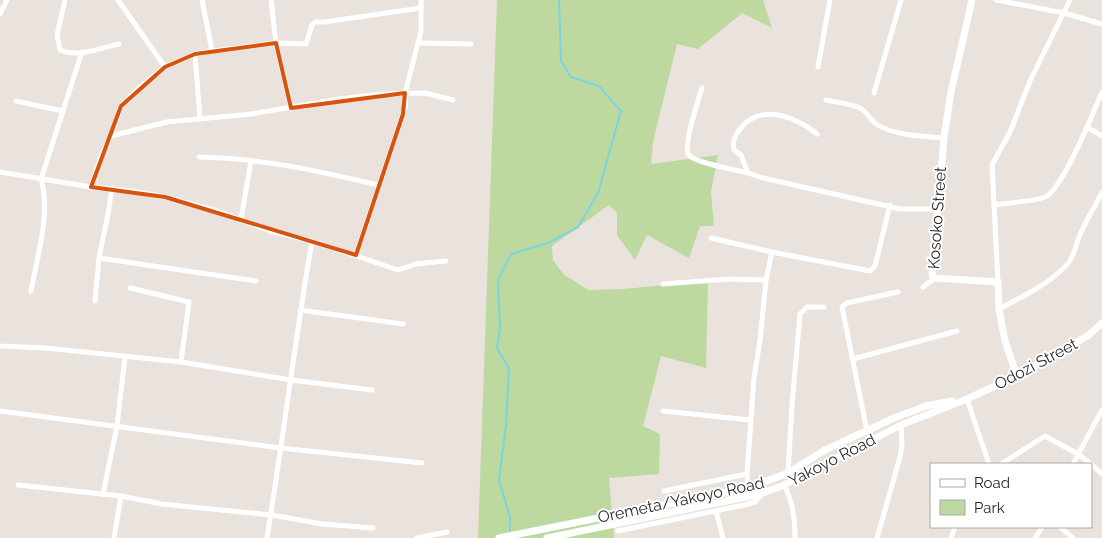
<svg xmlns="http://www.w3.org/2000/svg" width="1102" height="538" viewBox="0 0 1102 538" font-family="Raleway,sans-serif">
  <rect width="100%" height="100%" fill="#eae2dd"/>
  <polygon fill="#bdd9a0" points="497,0 763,0 772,28 742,13 698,49 677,44 653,142 651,164 718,155 711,192 714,226 700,226 689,258 647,235 635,260 617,235 617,213 609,205 552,246 553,260 564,275 589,290 623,289 708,281 706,368 661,356 643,426 660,434 659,474 609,478 614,538 478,538"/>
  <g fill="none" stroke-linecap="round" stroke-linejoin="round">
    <polyline stroke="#7cd4df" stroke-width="2" points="510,533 510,517 499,480 506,425 509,368 497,348 500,328 498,280 511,254 548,243 578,227 598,193 621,111 599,86 571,77 561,61 559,0"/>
    <g stroke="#fff" stroke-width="5">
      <path d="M65,0L57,35L60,50C78,58 101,48 119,44"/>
      <polyline points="118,0 165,67"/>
      <polyline points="202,0 212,51"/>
      <polyline points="271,0 276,43 291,108"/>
      <polyline points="996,0 1064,13 1102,24"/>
      <polyline points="0,14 7,0"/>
      <polyline points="419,43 471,44"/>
      <polyline points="195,54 200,119"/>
      <polyline points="818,67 830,0"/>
      <path d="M702,88C699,98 682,148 689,155C695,163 737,170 748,173"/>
      <polyline points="874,93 901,0"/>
      <path d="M826,100C837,103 854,103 863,110C868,114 871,120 876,124C895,136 922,136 944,138"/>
      <polyline points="16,101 63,111"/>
      <polyline points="1087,127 1102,136"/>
      <path d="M817,134C796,117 760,102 740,129C735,136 732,141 734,150L741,155L748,173L763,178L900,209H937"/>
      <polyline points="111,136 167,122 251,114 339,99 382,94 425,93 453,100"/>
      <path d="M199,157C260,158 319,171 378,185"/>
      <polyline points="0,172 91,187 132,191 165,197 214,210 273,232 312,241 398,270 416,264 446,261"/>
      <polyline points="91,187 101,156 111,136 121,106 141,86 165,67 195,54 212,51 276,43 306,44 312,25 315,22 324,22 421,8"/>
      <path d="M995,205C1010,202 1032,202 1045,197C1063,189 1093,113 1102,92"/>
      <polyline points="241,219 251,161"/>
      <polyline points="711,238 772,252 870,271 875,266 890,205"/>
      <polyline points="356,255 406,105 405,93 421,31 421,0"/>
      <polyline points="99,258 256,281"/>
      <polyline points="998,282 992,165 1010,132 1030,81 1070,0"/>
      <polyline points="663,284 729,279 766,280"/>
      <polyline points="923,287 935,278"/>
      <polyline points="130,288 189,302 181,362"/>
      <path d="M31,291C37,258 51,212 41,179L82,52"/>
      <polyline points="95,301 99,258 108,214 112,188"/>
      <path d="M999,309C1023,296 1052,283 1069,262C1075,254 1076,245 1079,237C1085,222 1095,207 1102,192"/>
      <polyline points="300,310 403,324"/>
      <polyline points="0,346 46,348 181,362 291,380 372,390"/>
      <polyline points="853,359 957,331"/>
      <polyline points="967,399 989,464"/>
      <polyline points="0,411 281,448 422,463"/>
      <polyline points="663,411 750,420"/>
      <polyline points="867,431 842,307 847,303 898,292"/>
      <polyline points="1001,464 1045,436 1078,454 1091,464"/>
      <polyline points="1073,464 1102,410"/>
      <polyline points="1091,464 1102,474"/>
      <polyline points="788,473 792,405 800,314 807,307 824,307"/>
      <polyline points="18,485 121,496 162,504 271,515 322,524 373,528"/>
      <path d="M784,485C793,501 795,519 795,538"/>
      <polyline points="748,488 747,474 754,377 760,341 766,280 772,252"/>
      <polyline points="664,491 747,474"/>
      <polyline points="103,494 117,426 125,357"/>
      <polyline points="716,511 723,538"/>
      <polyline points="1060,527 1073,538"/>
      <polyline points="618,531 744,505 755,502 763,493"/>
      <polyline points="114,538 121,496"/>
      <path d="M267,538C283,439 295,340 312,241"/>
      <polyline points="417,538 447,532"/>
      <polyline points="877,538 900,457 902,444 901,425"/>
      <polyline points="951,538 955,527"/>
      <polyline points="1035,538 1042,527"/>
    </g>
    <g stroke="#fff" stroke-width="7">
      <polyline points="972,0 951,92 944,138 932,275 935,278 998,282 999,309 1005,341 1017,376"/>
      <polyline points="499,538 748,488 788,473 825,450 894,418 926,406 952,401"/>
      <polyline points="547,538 746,497 763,493 784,485 901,425 967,399 1017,376 1089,335 1102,323"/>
    </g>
  </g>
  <path fill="none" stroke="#d5540f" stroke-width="4" stroke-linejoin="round" d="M276,43L291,108L405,93L403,114L356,255L165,197L91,187L121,106L165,67L195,54Z"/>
  <g text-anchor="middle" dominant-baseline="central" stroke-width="4" stroke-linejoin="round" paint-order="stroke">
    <g font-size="16" fill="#292929" stroke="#fff">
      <text transform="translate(937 218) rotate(-86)">Kosoko Street</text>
      <text transform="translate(1036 364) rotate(-28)">Odozi Street</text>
      <text transform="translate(832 460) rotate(-27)">Yakoyo Road</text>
      <text transform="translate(681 500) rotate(-12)">Oremeta/Yakoyo Road</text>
    </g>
  </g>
  <rect x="930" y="463" width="162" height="65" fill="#ffffff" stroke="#a9a9a9"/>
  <rect x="940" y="479" width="25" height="8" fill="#ffffff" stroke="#a9a9a9"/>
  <text x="974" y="488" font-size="15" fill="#292929">Road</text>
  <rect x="940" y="500" width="25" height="15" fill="#bdd9a0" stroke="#a9a9a9"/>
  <text x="974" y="513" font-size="15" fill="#292929">Park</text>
</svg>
